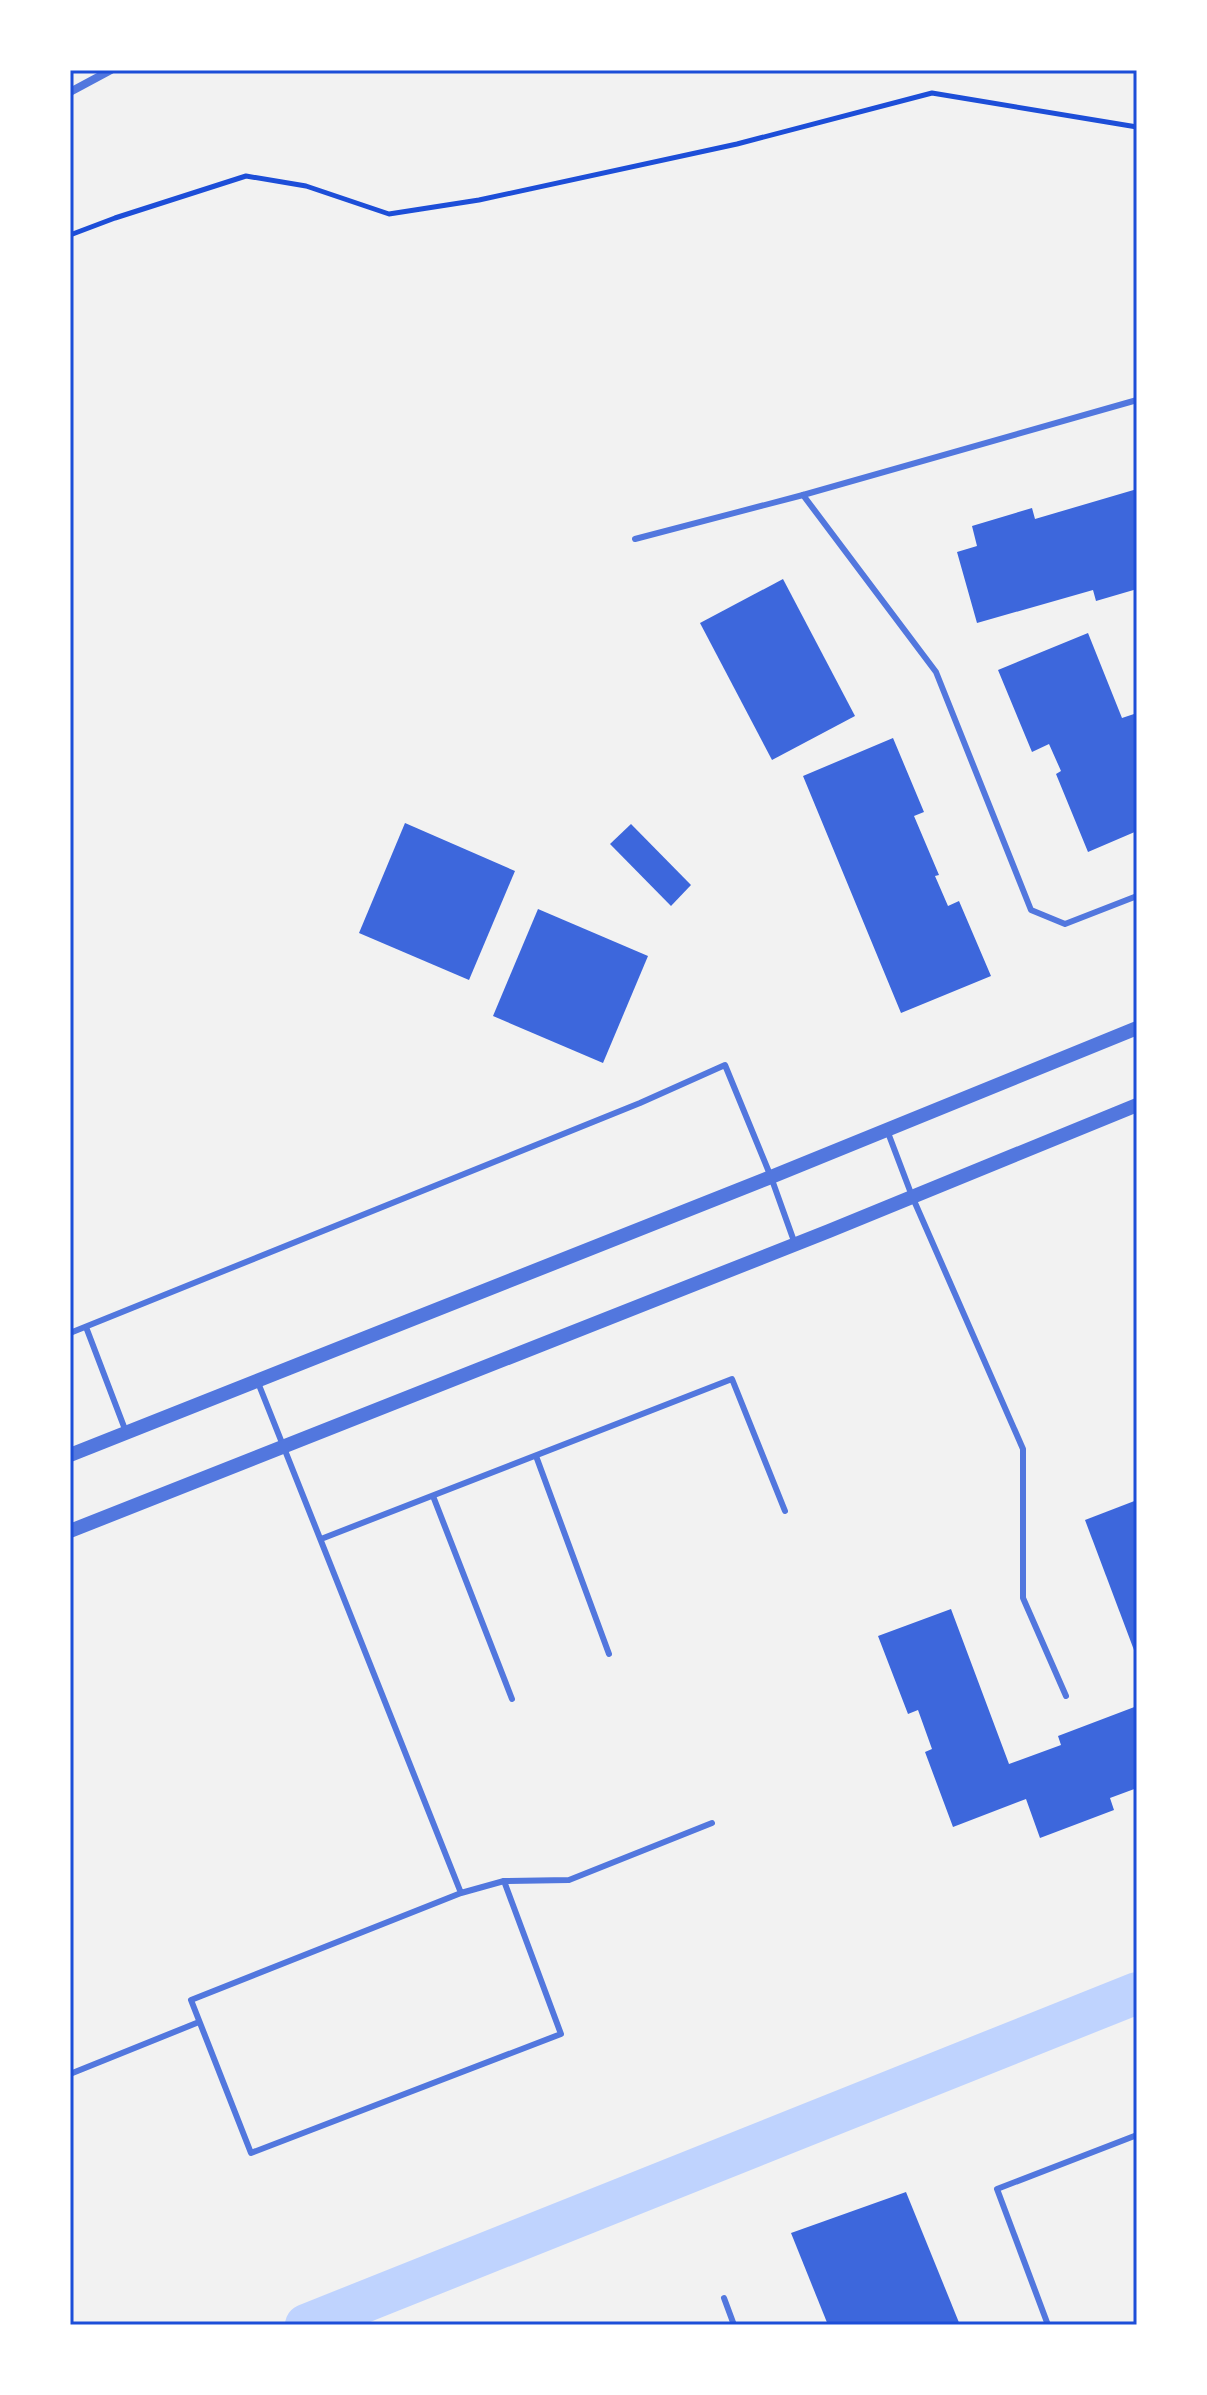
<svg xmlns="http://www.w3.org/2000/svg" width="1207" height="2395" viewBox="0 0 1207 2395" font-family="'Source Sans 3',sans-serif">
  <rect width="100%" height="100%" fill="#f2f2f2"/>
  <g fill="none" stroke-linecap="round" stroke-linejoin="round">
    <polyline stroke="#bfd3fe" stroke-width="42" points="306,2325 1137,1993"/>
  </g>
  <g fill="#3d67dc">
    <polygon points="1137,489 1137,589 1096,601 1093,590 977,623 957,552 977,546 972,526 1032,508 1035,519"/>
    <polygon points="783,579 855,716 772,760 700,623"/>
    <polygon points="1088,633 1122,718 1134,714 1137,721 1137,831 1088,852 1056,774 1061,771 1049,744 1032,752 998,670"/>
    <polygon points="893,738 924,812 914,816 939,875 935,876 948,906 959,901 991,976 901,1013 803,776"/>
    <polygon points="405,823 515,871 469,980 359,933"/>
    <polygon points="631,824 691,885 671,906 610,844"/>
    <polygon points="538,909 648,956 603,1063 493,1016"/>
    <polygon points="1137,1500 1137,1658 1085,1520"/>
    <polygon points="951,1609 1009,1764 1061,1745 1058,1736 1137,1706 1137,1788 1110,1798 1114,1810 1040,1838 1026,1799 953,1827 925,1752 932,1749 918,1710 908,1714 878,1636"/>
    <polygon points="906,2192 960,2325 828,2325 791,2233"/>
  </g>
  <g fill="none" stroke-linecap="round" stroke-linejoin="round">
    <polyline stroke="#1d4ed8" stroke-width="5" points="70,235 115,218 246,176 306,186 389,214 479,200 737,144 932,93 1137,127"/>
    <g stroke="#5277de" stroke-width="6">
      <polyline points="803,495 936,672 1031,910 1065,924 1137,896"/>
      <polyline points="635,539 803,495 1137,400"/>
      <polyline points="887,1130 912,1196 1023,1449 1023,1598 1066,1696"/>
      <polyline points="86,1327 126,1432"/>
      <polyline points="70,1333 640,1103 725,1065 771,1177 795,1244"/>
      <polyline points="257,1380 461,1893 191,2000 251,2153 561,2034 504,1881 461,1893"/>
      <polyline points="536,1456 609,1654"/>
      <polyline points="433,1496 512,1699"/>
      <polyline points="321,1539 732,1379 785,1511"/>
      <polyline points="504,1881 569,1880 712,1823"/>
      <polyline points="70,2074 199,2022"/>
      <polyline points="724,2298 734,2325"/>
      <polyline points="1048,2325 997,2189 1137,2135"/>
    </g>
    <polyline stroke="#5277de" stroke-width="8" points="70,92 111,70"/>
    <g stroke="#5277de" stroke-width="14">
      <polyline points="70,1455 771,1177 1137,1028"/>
      <polyline points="70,1531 829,1231 1137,1105"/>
    </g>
  </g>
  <rect width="1207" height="2395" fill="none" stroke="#ffffff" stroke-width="144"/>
  <rect x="72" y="72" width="1063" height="2251" fill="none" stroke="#1d4ed8" stroke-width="3"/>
</svg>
